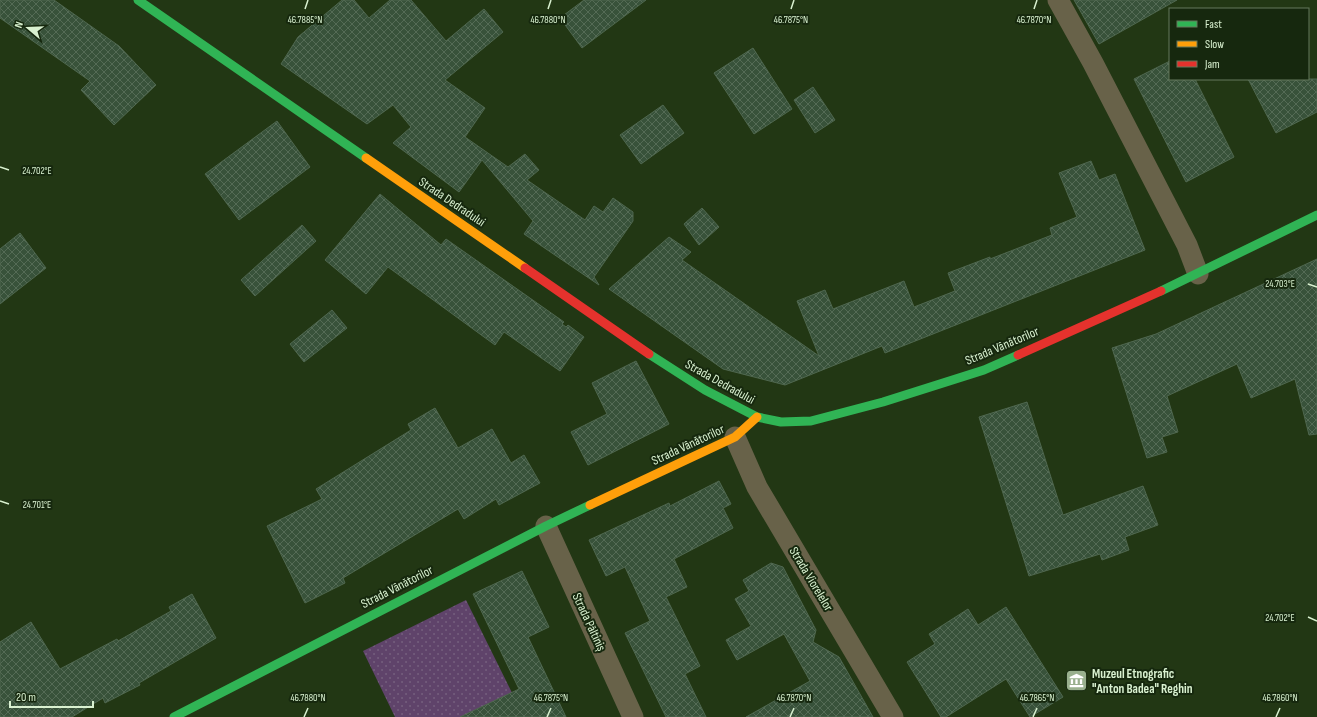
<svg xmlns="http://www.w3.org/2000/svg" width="1317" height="717" viewBox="0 0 1317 717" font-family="'Sofia Sans Condensed',sans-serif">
  <defs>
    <pattern id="green-dots" width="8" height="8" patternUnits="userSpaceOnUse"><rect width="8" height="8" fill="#5f436a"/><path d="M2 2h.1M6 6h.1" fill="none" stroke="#755f7e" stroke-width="1.8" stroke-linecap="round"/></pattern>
    <pattern id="building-cross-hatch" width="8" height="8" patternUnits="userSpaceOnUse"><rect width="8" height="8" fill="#38523a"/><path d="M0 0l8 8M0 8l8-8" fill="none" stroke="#546b55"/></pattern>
  </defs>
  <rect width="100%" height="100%" fill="#223714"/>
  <polygon fill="url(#green-dots)" points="466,600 524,717 395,717 363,651"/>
  <g fill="url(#building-cross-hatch)" stroke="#4f674f">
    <polygon points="0,0 54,0 119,46 156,85 114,125 81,90 90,81 0,18"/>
    <polygon points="342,0 354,0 369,18 390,0 411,0 446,41 484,9 503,32 445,80 485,108 465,137 508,167 525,154 539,170 527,180 585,220 594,206 603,212 613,198 633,212 633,221 594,277 599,285 524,234 533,221 482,160 459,192 393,143 411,127 393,105 367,124 281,64 298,37"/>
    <polygon points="584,0 646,0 582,48 560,18"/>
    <polygon points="1074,0 1177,0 1099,44"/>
    <polygon points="753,48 792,109 754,134 714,73"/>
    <polygon points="1170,61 1170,79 1195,79 1234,157 1186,182 1134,79"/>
    <polygon points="1248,79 1317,79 1317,112 1276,133"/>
    <polygon points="813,87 835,120 815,133 794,100"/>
    <polygon points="663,105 684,133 641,164 620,135"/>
    <polygon points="277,121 310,167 239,220 205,174"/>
    <polygon points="1091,161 1099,180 1115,174 1145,250 885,353 882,346 785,385 723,369 609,289 669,237 691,252 682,260 819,356 797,301 825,290 833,309 904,281 914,307 955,291 948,273 990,257 990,259 1052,235 1050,228 1077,217 1059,173"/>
    <polygon points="380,194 441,245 446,239 564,322 562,324 566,327 568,325 584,337 560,371 504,332 495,345 388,267 366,294 325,260"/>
    <polygon points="702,208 719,227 699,245 684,224"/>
    <polygon points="302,225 316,241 255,296 241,280"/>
    <polygon points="20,233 46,268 0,304 0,249"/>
    <polygon points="1317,259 1317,434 1309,435 1295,379 1251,398 1237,364 1167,396 1178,432 1162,437 1167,452 1147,458 1112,348 1156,334"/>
    <polygon points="332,310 347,328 304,362 290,344"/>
    <polygon points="636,361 669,424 588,465 571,432 607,414 592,383"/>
    <polygon points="1027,402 1063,515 1143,486 1158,525 1125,537 1129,550 1102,560 1100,554 1029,576 979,417"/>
    <polygon points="435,408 458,448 492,429 511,463 524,455 540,483 499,505 496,499 464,519 458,509 343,578 345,583 305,603 267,526 322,499 316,489 411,430 408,424"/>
    <polygon points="719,481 731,504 723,508 733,528 674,559 687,587 666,597 700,666 685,674 706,717 666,717 625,633 650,621 625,567 606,576 589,540 669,503 670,506"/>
    <polygon points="771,563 783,567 816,630 813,642 839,657 873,717 746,717 810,681 784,634 737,660 726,640 751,626 735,599 749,591 743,580"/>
    <polygon points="522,571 549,627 528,637 566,717 460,717 519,689 473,594"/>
    <polygon points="192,594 216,638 139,683 140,685 105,703 103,698 72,717 0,717 0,642 31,622 60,669 117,639 118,641 171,611 169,607"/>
    <polygon points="1006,607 1063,697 1030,717 1006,679 946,717 941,717 907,662 935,644 929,634 968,609 978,625"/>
  </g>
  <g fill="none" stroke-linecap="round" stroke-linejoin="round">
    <g stroke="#686249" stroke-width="21">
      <polyline points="1058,0 1093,63 1187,245 1198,274"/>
      <polyline points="735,437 757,487 893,717"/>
      <polyline points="546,526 633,717"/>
    </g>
    <g stroke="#30b455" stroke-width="9">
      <polyline points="138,0 366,158"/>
      <polyline points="1161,291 1317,215"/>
      <polyline points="649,354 705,390 757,417 781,422 811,421 883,402 984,370 1018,355"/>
      <polyline points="174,717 546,526 590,505"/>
    </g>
    <g stroke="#ff9f0a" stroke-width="9">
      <polyline points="366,158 525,268"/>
      <polyline points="590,505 735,437 757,417"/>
    </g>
    <g stroke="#e5322d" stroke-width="9">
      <polyline points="525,268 649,354"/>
      <polyline points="1018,355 1161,291"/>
    </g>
  </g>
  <path fill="none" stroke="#d9f1d0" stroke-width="1.5" d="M305,9L308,0M548,9L551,0M791,9L794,0M1034,9L1037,0M0,167L9,170M1308,284L1317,287M0,501L9,504M1308,617L1317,621M304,717L308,708M547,717L551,708M790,717L794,708M1033,717L1037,708M1276,717L1280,708"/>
  <defs>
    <symbol id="museum-square" viewBox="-11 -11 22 22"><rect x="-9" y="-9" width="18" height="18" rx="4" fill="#99b08e" stroke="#16280e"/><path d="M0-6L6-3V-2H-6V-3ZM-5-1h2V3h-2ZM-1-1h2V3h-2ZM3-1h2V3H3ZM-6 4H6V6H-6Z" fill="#fff"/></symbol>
  </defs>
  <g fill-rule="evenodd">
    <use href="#museum-square" x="1064" y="668" width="25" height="25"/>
  </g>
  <g text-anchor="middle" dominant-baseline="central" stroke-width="4" stroke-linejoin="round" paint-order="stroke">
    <g font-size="13" fill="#d9f1d0" stroke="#16280e">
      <text transform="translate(452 202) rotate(34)">Strada Dedradului</text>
      <text transform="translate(1002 346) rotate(-23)">Strada Vânătorilor</text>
      <text transform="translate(720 382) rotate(29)">Strada Dedradului</text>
      <text transform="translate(688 445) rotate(-25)">Strada Vânătorilor</text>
      <text transform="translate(811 579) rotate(59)">Strada Viorelelor</text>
      <text transform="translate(397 587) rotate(-27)">Strada Vânătorilor</text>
      <text transform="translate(589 622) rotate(65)">Strada Păltiniș</text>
    </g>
    <g font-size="13" font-weight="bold" fill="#d9f1d0" stroke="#16280e" text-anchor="start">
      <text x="1092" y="674">Muzeul Etnografic<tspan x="1092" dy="15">"Anton Badea" Reghin</tspan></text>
    </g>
  </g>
  <g font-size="10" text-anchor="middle" fill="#d9f1d0" stroke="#16280e" stroke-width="4" stroke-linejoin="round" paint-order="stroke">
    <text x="305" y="23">46.7885°N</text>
    <text x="548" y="23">46.7880°N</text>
    <text x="791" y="23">46.7875°N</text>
    <text x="1034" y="23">46.7870°N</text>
    <text x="37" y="174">24.702°E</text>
    <text x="1280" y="287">24.703°E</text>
    <text x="37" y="508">24.701°E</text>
    <text x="1280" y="621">24.702°E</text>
    <text x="308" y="701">46.7880°N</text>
    <text x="551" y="701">46.7875°N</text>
    <text x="794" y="701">46.7870°N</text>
    <text x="1037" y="701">46.7865°N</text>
    <text x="1280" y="701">46.7860°N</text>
  </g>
  <rect x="1169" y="8" width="140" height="72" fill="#16280e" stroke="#64785c"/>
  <rect x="1177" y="21" width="20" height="6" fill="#30b455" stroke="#64785c"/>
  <text x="1205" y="28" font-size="12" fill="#d9f1d0">Fast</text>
  <rect x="1177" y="41" width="20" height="6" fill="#ff9f0a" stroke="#64785c"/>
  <text x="1205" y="48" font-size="12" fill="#d9f1d0">Slow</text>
  <rect x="1177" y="61" width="20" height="6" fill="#e5322d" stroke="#64785c"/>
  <text x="1205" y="68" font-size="12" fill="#d9f1d0">Jam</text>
  <g transform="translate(28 28) rotate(289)" stroke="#16280e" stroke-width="3" paint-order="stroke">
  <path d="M0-3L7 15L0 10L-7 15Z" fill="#d9f1d0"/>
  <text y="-6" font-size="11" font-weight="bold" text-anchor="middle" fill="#d9f1d0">N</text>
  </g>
  <path d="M10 701v6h83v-6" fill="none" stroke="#d9f1d0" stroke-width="2"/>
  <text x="16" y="701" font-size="12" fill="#d9f1d0" stroke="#16280e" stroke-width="3" paint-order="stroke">20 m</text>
</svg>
